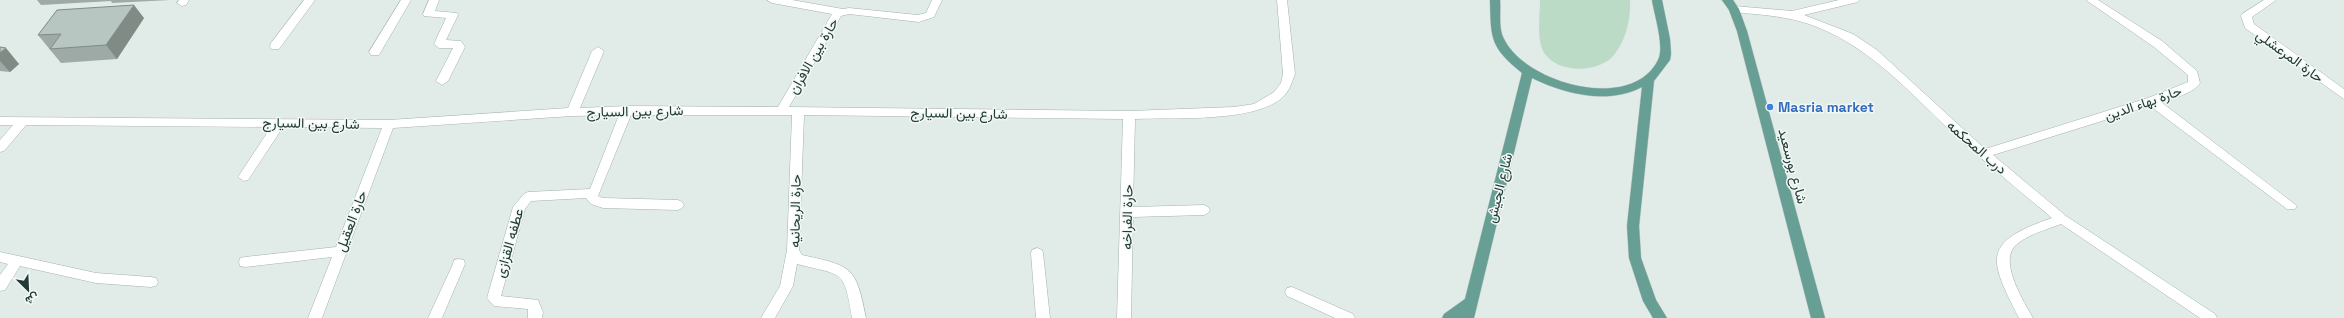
<svg xmlns="http://www.w3.org/2000/svg" width="2344" height="318" viewBox="0 0 2344 318" font-family="'Space Grotesk',Vazirmatn,sans-serif">
  <rect width="100%" height="100%" fill="#e1ebe7"/>
  <path fill="#bbdbc6" d="M1540,0H1630C1631,19 1626,40 1614,55C1599,73 1559,74 1545,54C1536,41 1540,16 1540,0Z"/>
  <g fill="none" stroke-linecap="round" stroke-linejoin="round">
    <defs>
      <g id="minor">
        <polygon points="179,0 189,0 186,5 182,6 177,3"/>
        <polygon points="304,0 315,0 279,49 271,49 270,46 271,43"/>
        <polygon points="401,0 411,0 379,55 371,55 369,52"/>
        <polygon points="429,0 439,0 435,11 457,13 458,15 446,40 461,41 465,47 448,81 442,85 436,81 453,48 439,48 434,44 446,18 424,16 423,14"/>
        <path d="M767,0H792L843,9L849,8L918,15L926,13L932,0H942L934,17L919,22L849,14L841,16L789,107L1129,111L1234,107L1254,104L1274,92L1281,83L1283,74L1277,0H1287L1295,74C1292,82 1289,92 1282,98C1252,123 1173,117 1135,119L1133,207L1204,205L1208,207L1210,210L1208,213L1204,215L1133,217L1131,318H1117L1123,119L804,115L799,250L802,255C852,266 856,266 866,318H852C844,268 843,276 797,264L793,286L775,318H761L780,286L787,250L792,115H631L598,196L603,198L678,200L682,202L684,205L682,208L678,210L603,208L591,204L586,198L531,201L525,209L501,296L538,300L543,312L542,318H528V309L494,306L487,298L513,207L524,194L528,192L590,189L619,115L572,116L393,128L322,318H308L332,257L245,267L240,266L239,262L240,258L245,257L336,247L382,128L283,127L248,180L244,181L238,177L271,127L26,125L4,151L0,152V140L13,125H0V117L389,120L568,108L592,51L598,47L604,51L580,108L627,106L778,107L832,14L772,3Z"/>
        <path d="M1839,0H1859L1858,2L1804,15L1853,34L1877,50L1985,149L2148,98L2188,82V75L2154,47L2086,0H2098L2162,41L2197,71L2200,83C2193,94 2173,98 2161,102L2297,206L2295,209H2287L2150,106L1993,155L2066,216L2215,314L2217,318H2200L2061,224C2046,230 2025,235 2014,247C2000,264 2024,302 2033,318H2019C1988,258 1982,242 2052,218C2020,191 1988,165 1957,137C1914,97 1873,49 1817,27C1790,16 1763,15 1734,12L1729,9L1734,6L1792,11Z"/>
        <polygon points="2264,0 2276,0 2252,17 2254,24 2344,89 2344,99 2245,28 2241,16 2242,14"/>
        <polygon points="1037,248 1042,250 1043,253 1050,318 1036,318 1031,253 1032,250"/>
        <polygon points="0,252 96,273 151,277 156,278 158,282 156,286 151,287 96,283 20,266 5,290 0,291 0,275 8,264 0,262"/>
        <polygon points="459,259 464,260 465,264 442,318 428,318 453,264 454,260"/>
        <polygon points="1292,287 1353,314 1355,318 1335,318 1287,296 1285,292 1287,288"/>
      </g>
      <g id="major">
        <path d="M1490,0H1500C1501,12 1498,28 1504,39C1526,84 1632,113 1658,60C1665,47 1654,14 1652,0H1662L1670,39L1671,54L1670,60L1654,81L1639,226L1641,258L1656,300L1667,318H1653L1643,301L1629,258L1627,226L1642,87C1608,105 1565,94 1532,78L1474,318H1442L1444,314L1465,299L1522,73C1490,47 1491,39 1490,0Z"/>
        <polygon points="1722,0 1733,0 1739,9 1747,31 1825,318 1811,318 1737,31 1729,10"/>
      </g>
    </defs>
    <use href="#minor" stroke="#a4b3ae" stroke-width="1"/>
    <use href="#major" stroke="#c1c8c7" stroke-width="1"/>
    <use href="#minor" fill="#fff" fill-rule="evenodd"/>
    <use href="#major" fill="#689f94" fill-rule="evenodd"/>
  </g>
  <g fill="#9daaa5">
    <polygon points="37,0 170,0 112,3 111,1 41,5"/>
    <polygon points="144,18 117,59 61,63 38,35"/>
    <polygon points="0,47 19,64 10,72 0,71"/>
  </g>
  <g fill="#808b86">
    <polygon points="134,5 144,18 117,59 106,45"/>
    <polygon points="6,48 19,64 10,72 0,61 0,53"/>
  </g>
  <g fill="#b7c6c0" stroke="#808b86">
    <polygon points="134,5 106,45 50,49 61,34 38,35 57,10"/>
    <polygon points="0,47 6,48 0,53"/>
  </g>
  <circle fill="#3f7fe0" stroke="#f2f8f5" stroke-width="1.5" cx="1770" cy="107" r="4"/>
  <g text-anchor="middle" dominant-baseline="central" stroke-width="3" stroke-linejoin="round" paint-order="stroke">
    <g font-size="14" fill="#223b36" stroke="#f2f8f5">
      <text transform="translate(813 56) rotate(-60)">حارة بين الافران</text>
      <text transform="translate(2290 56) rotate(36)">حارة المرعشلي</text>
      <text transform="translate(2143 103) rotate(-19)">حارة بهاء الدين</text>
      <text transform="translate(635 111) rotate(-1)">شارع بين السيارج</text>
      <text transform="translate(959 113) rotate(1)">شارع بين السيارج</text>
      <text transform="translate(311 123) rotate(1)">شارع بين السيارج</text>
      <text transform="translate(1977 147) rotate(41)">درب المحكمه</text>
      <text transform="translate(1793 166) rotate(75)">شارع بورسعيد</text>
      <text transform="translate(1499 188) rotate(-76)">شارع الجيش</text>
      <text transform="translate(795 211) rotate(-89)">حارة الريحانيه</text>
      <text transform="translate(1127 217) rotate(-89)">حارة الفراخه</text>
      <text transform="translate(351 221) rotate(-69)">حارة العقيل</text>
      <text transform="translate(509 243) rotate(-74)">عطفه القزازى</text>
    </g>
    <g font-size="14" font-weight="bold" fill="#366cbe" stroke="#f2f8f5" text-anchor="start">
      <text x="1778" y="107">Masria market</text>
    </g>
  </g>
  <g transform="translate(28 290) rotate(156)" stroke="#f2f8f5" stroke-width="3" paint-order="stroke">
  <path d="M0-3L7 15L0 10L-7 15Z" fill="#223b36"/>
  <text y="-6" font-size="11" font-weight="bold" text-anchor="middle" fill="#223b36">ش</text>
  </g>
</svg>
